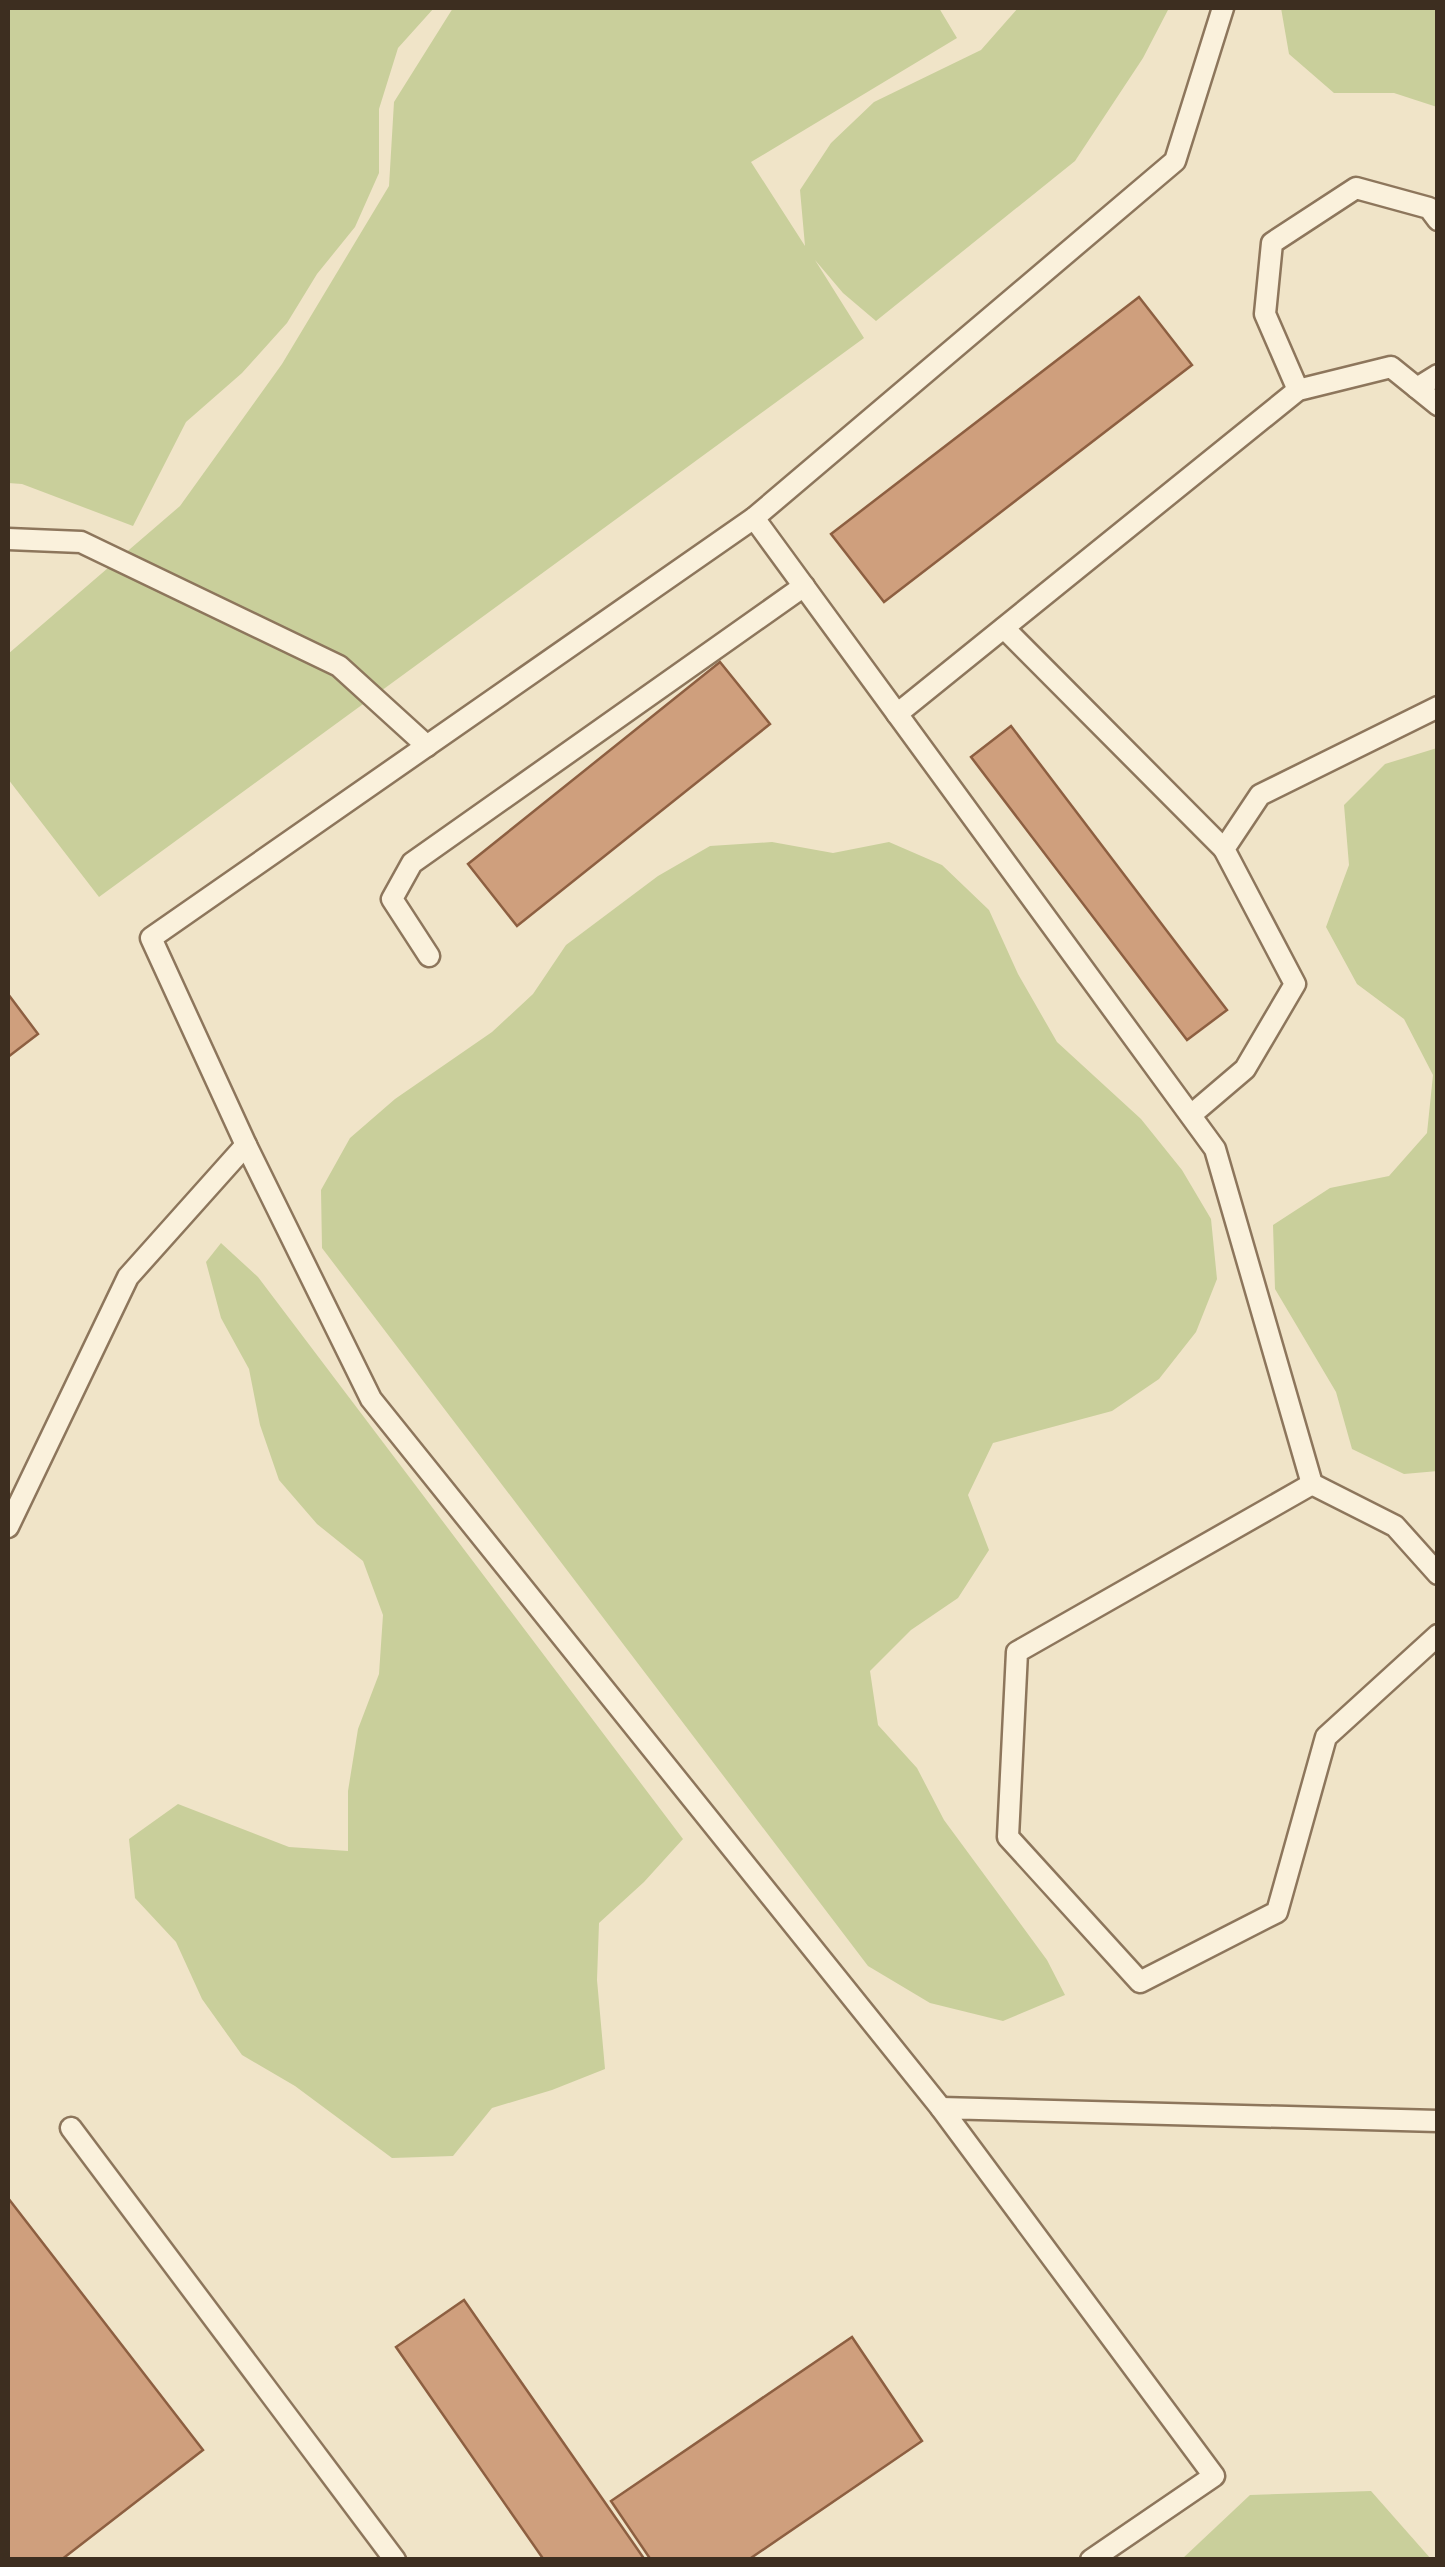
<svg xmlns="http://www.w3.org/2000/svg" width="1445" height="2567" viewBox="0 0 1445 2567" font-family="'Playfair Display',serif">
  <rect width="100%" height="100%" fill="#f0e4c8"/>
  <g fill="#c9cf9b">
    <polygon points="8,8 434,8 398,48 379,109 379,173 355,227 317,274 287,323 242,373 186,422 133,526 22,484 8,483"/>
    <polygon points="453,8 939,8 957,38 751,162 805,246 800,190 831,143 874,102 981,50 1018,8 1169,8 1143,58 1075,161 876,321 843,293 815,260 864,338 99,897 8,779 8,654 180,506 282,364 389,186 394,102"/>
    <polygon points="1281,8 1437,8 1437,107 1394,93 1334,93 1289,54"/>
    <polygon points="1437,748 1438,1471 1404,1474 1352,1449 1336,1392 1275,1289 1273,1225 1330,1188 1389,1176 1427,1133 1433,1075 1404,1019 1357,984 1326,927 1349,865 1344,805 1385,764"/>
    <polygon points="772,842 833,853 889,842 942,865 989,910 1018,974 1057,1042 1141,1119 1182,1170 1211,1219 1217,1279 1196,1332 1159,1379 1112,1411 993,1443 968,1495 989,1550 958,1598 911,1630 870,1671 878,1725 917,1768 944,1820 1047,1960 1065,1995 1003,2021 930,2003 868,1966 322,1248 321,1190 350,1138 395,1099 492,1032 533,994 566,945 658,876 710,846"/>
    <polygon points="221,1243 258,1277 683,1839 644,1882 599,1923 597,1980 605,2069 552,2090 492,2108 453,2156 392,2158 295,2086 242,2055 202,1999 176,1942 135,1898 129,1839 178,1804 289,1847 348,1851 348,1791 358,1729 379,1674 383,1615 363,1561 317,1524 279,1480 260,1425 249,1369 221,1318 206,1262"/>
    <polygon points="1371,2491 1431,2559 1182,2559 1250,2495"/>
  </g>
  <g fill="#cf9f7d" stroke="#8d5f41" stroke-width="2.5">
    <polygon points="1139,297 1192,365 884,602 831,534"/>
    <polygon points="720,662 770,724 517,926 468,864"/>
    <polygon points="1011,726 1227,1010 1187,1040 971,757"/>
    <polygon points="8,994 38,1034 8,1057"/>
    <polygon points="8,2198 203,2450 61,2560 8,2560"/>
    <polygon points="464,2300 645,2560 544,2560 396,2347"/>
    <polygon points="852,2337 922,2441 748,2560 651,2560 611,2501"/>
  </g>
  <g fill="none" stroke-linecap="round" stroke-linejoin="round">
    <defs>
      <g id="service">
        <polyline points="1417,388 1438,375"/>
        <polyline points="1298,390 1265,314 1272,243 1356,188 1429,208 1438,220"/>
        <polyline points="754,518 1215,1149 1312,1484 1395,1526 1438,1574"/>
        <polyline points="8,539 81,542 339,666 427,746"/>
        <polyline points="1004,628 1224,849"/>
        <polyline points="897,714 1298,390 1391,367 1438,405"/>
        <polyline points="429,956 392,899 412,863 804,586"/>
        <polyline points="1191,1115 1245,1069 1295,984 1224,849 1260,795 1438,707"/>
        <polyline points="246,1145 371,1399 941,2108"/>
        <polyline points="1312,1484 1017,1652 1008,1837 1140,1982 1277,1912 1326,1737 1438,1635"/>
        <polyline points="8,1527 128,1277 246,1145 151,938 754,518 1175,161 1223,8"/>
        <polyline points="71,2128 395,2560"/>
        <polyline points="1091,2560 1214,2476 941,2108 1438,2121"/>
      </g>
    </defs>
    <use href="#service" stroke="#8d765c" stroke-width="25"/>
    <use href="#service" stroke="#faf1dc" stroke-width="20"/>
  </g>
  <rect width="1445" height="2567" fill="none" stroke="#3d2e20" stroke-width="20"/>
</svg>
